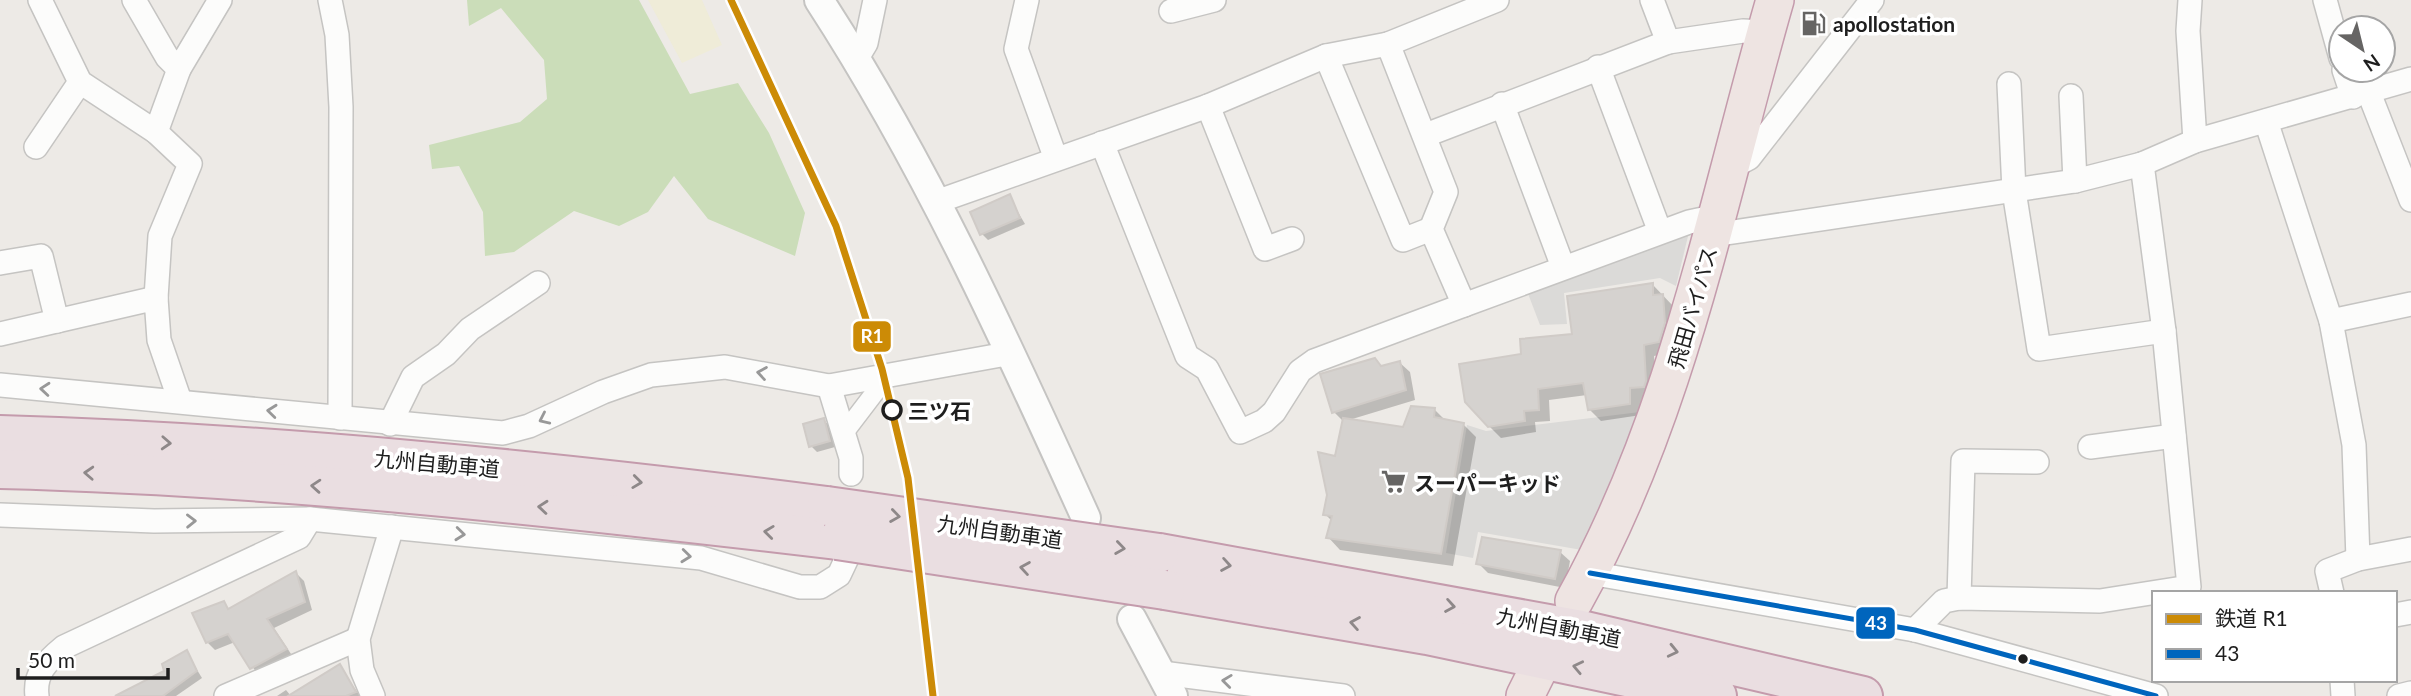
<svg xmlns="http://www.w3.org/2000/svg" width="2411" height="696" viewBox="0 0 2411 696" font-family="Lato,'Noto Sans JP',sans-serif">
  <rect width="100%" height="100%" fill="#edeae6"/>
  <g fill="#dbdad8">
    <polygon points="1689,232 1676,286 1660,278 1564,293 1567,324 1540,325 1527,291"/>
    <polygon points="1640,412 1582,550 1478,532 1473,558 1446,553 1467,425 1486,431"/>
  </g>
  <polygon fill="#efecd8" points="648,0 702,0 722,45 682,63"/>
  <polygon fill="#cbddb9" points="467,0 639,0 690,94 738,83 769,133 805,213 795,256 708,219 674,176 648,212 619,226 574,211 514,252 485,256 483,212 459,166 432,169 429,145 520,122 547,99 544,60 501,8 469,26"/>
  <g fill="#0003">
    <polygon points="1009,197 1025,224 988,240 982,234"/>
    <polygon points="1653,285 1674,307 1670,353 1654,356 1657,394 1656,397 1641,399 1641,415 1601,421 1589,409 1587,395 1549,400 1550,421 1535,422 1536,432 1501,438 1489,426 1523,356 1574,335"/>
    <polygon points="1375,360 1383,368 1400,363 1410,372 1415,400 1349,420 1405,429 1434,409 1446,421 1463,424 1476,437 1453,566 1340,550 1328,537 1332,521 1325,514 1344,422 1334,412"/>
    <polygon points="823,420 830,426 835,447 817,452 811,446"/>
    <polygon points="1560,552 1570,561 1565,588 1488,573 1478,563"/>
    <polygon points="296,573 304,581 312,610 274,628 293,657 259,676 235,642 215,650 207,642 223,603 230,610"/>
    <polygon points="186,652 202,678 176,696 137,696"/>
    <polygon points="340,667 360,696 277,696 286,690 291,696"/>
  </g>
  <g fill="#d5d2cf" stroke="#d0cbc7" stroke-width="2">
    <polygon points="1010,194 1020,218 980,235 970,212"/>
    <polygon points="1653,283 1653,295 1663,294 1665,323 1659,342 1644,345 1646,381 1644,387 1630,388 1630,404 1588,410 1583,383 1538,389 1539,410 1524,411 1525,421 1488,427 1465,402 1459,364 1521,354 1520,339 1572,334 1567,296"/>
    <polygon points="1375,358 1381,366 1400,361 1406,390 1332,413 1320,374"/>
    <polygon points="1411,406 1435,408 1434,417 1464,423 1441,554 1326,538 1332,516 1323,515 1327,495 1318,452 1335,456 1343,418 1403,427"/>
    <polygon points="824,418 830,441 809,447 803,424"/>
    <polygon points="1482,537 1561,550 1555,579 1476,564"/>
    <polygon points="296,571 305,602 267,619 287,649 250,669 228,634 206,643 192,613 224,601 228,609"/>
    <polygon points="187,650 197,671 163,696 115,696 164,671 162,664"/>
    <polygon points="340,664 356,692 346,696 288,696"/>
  </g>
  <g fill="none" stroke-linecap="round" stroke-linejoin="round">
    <defs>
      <polyline id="pedestrian" points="844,433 876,391 874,379"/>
      <g id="minor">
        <polyline points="40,0 80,82 156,132 190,164 160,236 156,298"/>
        <polyline points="134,0 167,57 179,69"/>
        <polyline points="330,0 337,35 341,107 340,418"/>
        <polyline points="1027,0 1016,49 1056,159"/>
        <polyline points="1652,0 1668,42 1743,31 1766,32"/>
        <polyline points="2190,0 2188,31 2195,141"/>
        <polyline points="2325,0 2341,58"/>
        <polyline points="1171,11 1214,0"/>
        <polyline points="1388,44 1497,0"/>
        <polyline points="1326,56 1403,240 1431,229"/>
        <polyline points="857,58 866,43 875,0"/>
        <polyline points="1598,67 1660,232"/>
        <polyline points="2344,70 2353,97"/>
        <polyline points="2009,84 2014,191 2039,349 2164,331"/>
        <polyline points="2369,93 2411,200"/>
        <polyline points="2071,96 2075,181"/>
        <polyline points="1502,104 1563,267"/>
        <polyline points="1208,106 1265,249 1292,239"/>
        <polyline points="2266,121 2331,321 2354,445 2358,559"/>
        <polyline points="156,132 179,69 220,0"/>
        <polyline points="1426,135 1668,42"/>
        <polyline points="1102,143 1187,356 1207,369 1240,432 1264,421 1274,412 1300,371 1314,361 1464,305"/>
        <polyline points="36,147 80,82"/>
        <polyline points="1730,168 1749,158 1872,0"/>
        <polyline points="936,202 1208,106 1326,56 1388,44 1446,192 1431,229 1464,305 1689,222 1717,216"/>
        <polyline points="1713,235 2075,181 2142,164 2195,141 2411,79"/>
        <polyline points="0,263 41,256 57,321"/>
        <polyline points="2331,321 2411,304"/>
        <polyline points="0,334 156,298 159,340 180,401"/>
        <polyline points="0,385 503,433 529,426 603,392 651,375 725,367 829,386 1012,353"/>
        <polyline points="829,386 851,458 851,474"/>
        <polyline points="390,424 413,377 446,354 470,329 538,283"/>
        <polyline points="2090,447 2174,436"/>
        <polyline points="0,515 154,521 310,519 701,558 800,587 820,587 839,575 847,558"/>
        <polyline points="1590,573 1915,630 2156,696"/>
        <polyline points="2332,593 2327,571 2358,559 2411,549"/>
        <polyline points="1959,598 1963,461 2037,462"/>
        <polyline points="2395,615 2411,612"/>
        <polyline points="1915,630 1944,601 1959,598 2100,601 2189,587 2164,331 2142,164"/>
        <polyline points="1162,673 1343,696"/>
        <polyline points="2342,680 2343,696"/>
        <path d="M37,696C34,673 47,661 64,647L299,537L310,519"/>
        <polyline points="226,696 358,639"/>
        <polyline points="373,696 362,670 358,639 392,527"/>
        <polyline points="2399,696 2411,693"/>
      </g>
      <g id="tertiary">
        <path d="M819,0C925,163 1006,341 1086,518"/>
        <polyline points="1132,619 1173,696"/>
      </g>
      <g id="trunk">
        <path d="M1574,601C1679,413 1716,205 1775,0"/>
        <polyline points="1525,696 1537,672"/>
      </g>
      <g id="motorway">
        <path d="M0,435C277,443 553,471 827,506"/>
        <path d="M0,469C280,476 559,507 837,540"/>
        <polyline points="1159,553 1581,630 1863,696"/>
        <polyline points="1165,590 1427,635 1717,696"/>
      </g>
    </defs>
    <use href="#pedestrian" stroke="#c5c4c2" stroke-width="21"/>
    <use href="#minor" stroke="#c5c4c2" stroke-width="26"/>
    <use href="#tertiary" stroke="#c5c4c2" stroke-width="32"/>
    <use href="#trunk" stroke="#c49bac" stroke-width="40"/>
    <use href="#motorway" stroke="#c49bac" stroke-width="42"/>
    <use href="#pedestrian" stroke="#fcfcfb" stroke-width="18"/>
    <use href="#minor" stroke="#fcfcfb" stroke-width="23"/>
    <use href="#tertiary" stroke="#fcfcfb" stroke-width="28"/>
    <use href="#trunk" stroke="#eee4e2" stroke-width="37"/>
    <use href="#motorway" stroke="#eadee1" stroke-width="38"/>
    <defs>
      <g id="motorway-bridge">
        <polyline points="827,506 1159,553"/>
        <polyline points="837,540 1165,590"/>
      </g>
    </defs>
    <use href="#motorway-bridge" stroke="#c49bac" stroke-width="42" stroke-linecap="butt"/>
    <use href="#motorway-bridge" stroke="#eadee1" stroke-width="38"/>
    <defs>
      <polyline id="bus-1" points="1590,573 1915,630 2156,696"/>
    </defs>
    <use href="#bus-1" stroke="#fff" stroke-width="10"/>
    <use href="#bus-1" stroke="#0065bd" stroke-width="5"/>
    <defs>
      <polyline id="rail-1" points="731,0 836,226 882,369 908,478 933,696"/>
    </defs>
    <use href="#rail-1" stroke="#fff" stroke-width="12"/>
    <use href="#rail-1" stroke="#cc8b06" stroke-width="7"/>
  </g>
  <defs><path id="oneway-chevron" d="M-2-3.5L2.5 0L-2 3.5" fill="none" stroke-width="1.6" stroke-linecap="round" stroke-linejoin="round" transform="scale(1.75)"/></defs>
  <g stroke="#989898">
    <use href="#oneway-chevron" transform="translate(762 373) rotate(-171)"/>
    <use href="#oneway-chevron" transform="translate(45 389) rotate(-175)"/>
    <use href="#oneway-chevron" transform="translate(272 411) rotate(-174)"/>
    <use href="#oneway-chevron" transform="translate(544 419) rotate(155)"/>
    <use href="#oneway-chevron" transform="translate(191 521) rotate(-1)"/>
    <use href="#oneway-chevron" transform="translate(460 534) rotate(6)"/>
    <use href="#oneway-chevron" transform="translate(686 556) rotate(6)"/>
    <use href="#oneway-chevron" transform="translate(1227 681) rotate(-173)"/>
  </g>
  <g stroke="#8e8889">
    <use href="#oneway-chevron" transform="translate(166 443) rotate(3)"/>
    <use href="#oneway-chevron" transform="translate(89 473) rotate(-177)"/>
    <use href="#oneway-chevron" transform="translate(637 482) rotate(7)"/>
    <use href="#oneway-chevron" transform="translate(316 486) rotate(-176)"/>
    <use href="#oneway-chevron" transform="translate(543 507) rotate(-175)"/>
    <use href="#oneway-chevron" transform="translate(895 516) rotate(8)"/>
    <use href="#oneway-chevron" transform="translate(769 532) rotate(-173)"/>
    <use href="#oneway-chevron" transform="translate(1120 548) rotate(8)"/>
    <use href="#oneway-chevron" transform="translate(1226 565) rotate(10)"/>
    <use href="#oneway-chevron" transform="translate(1025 568) rotate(-171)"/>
    <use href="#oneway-chevron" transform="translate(1450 606) rotate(10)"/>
    <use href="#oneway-chevron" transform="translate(1355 623) rotate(-170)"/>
    <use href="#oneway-chevron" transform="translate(1673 651) rotate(13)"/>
    <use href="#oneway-chevron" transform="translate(1578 667) rotate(-168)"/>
  </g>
  <defs>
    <symbol id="fuel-bare" viewBox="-9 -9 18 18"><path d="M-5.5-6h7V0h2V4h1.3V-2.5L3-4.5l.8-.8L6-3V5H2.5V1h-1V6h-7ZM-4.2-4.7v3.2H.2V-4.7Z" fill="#666564" stroke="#fff" stroke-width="2.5" paint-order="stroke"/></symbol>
    <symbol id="supermarket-bare" viewBox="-9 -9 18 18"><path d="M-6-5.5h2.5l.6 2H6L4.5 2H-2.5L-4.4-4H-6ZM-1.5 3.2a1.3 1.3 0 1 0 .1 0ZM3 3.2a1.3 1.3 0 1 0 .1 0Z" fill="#666564" stroke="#fff" stroke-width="2.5" paint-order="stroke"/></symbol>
  </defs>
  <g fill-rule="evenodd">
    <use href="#fuel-bare" x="1796" y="6" width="35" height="35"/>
    <use href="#supermarket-bare" x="1376" y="464" width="35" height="35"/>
  </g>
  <circle fill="#fff" stroke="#1e1e1e" stroke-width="3.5" cx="892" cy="410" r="9"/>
  <circle fill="#1e1e1e" stroke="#fff" stroke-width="2.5" cx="2023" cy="659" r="6"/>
  <g text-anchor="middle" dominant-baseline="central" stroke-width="7" stroke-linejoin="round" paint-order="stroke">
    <g font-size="21" font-weight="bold" fill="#1e1e1e" stroke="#fff" text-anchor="start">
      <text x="1833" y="23">apollostation</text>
      <text x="1414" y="482">スーパーキッド</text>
    </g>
    <g font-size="21" fill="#1e1e1e" stroke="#fff">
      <text transform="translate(1692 307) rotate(-74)">飛田バイパス</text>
      <text transform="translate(437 463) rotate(5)">九州自動車道</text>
      <text transform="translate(1000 531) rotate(8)">九州自動車道</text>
      <text transform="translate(1559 627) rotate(11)">九州自動車道</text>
    </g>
    <g font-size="21" font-weight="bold" fill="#1e1e1e" stroke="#fff" text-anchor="start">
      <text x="908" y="410">三ツ石</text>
    </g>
  </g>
  <g stroke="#fff" stroke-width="2.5">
    <rect x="852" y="320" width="40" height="33" rx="7" fill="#cc8b06"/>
    <rect x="1855" y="606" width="41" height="34" rx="7" fill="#0065bd"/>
  </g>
  <g font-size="19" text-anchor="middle" font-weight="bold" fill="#fff">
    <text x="872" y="343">R1</text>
    <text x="1876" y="630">43</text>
  </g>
  <rect x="2152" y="591" width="245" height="91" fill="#ffffff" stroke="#a5a5a5" stroke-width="2"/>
  <rect x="2166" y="614" width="35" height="10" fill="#cc8b06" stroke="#a5a5a5" stroke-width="2"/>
  <text x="2215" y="626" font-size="21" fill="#1e1e1e">鉄道 R1</text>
  <rect x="2166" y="649" width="35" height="10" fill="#0065bd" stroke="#a5a5a5" stroke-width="2"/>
  <text x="2215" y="661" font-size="21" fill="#1e1e1e">43</text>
  <g transform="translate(2362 49) rotate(145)"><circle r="33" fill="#ffffff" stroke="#a5a5a5" stroke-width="2"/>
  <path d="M0-5L12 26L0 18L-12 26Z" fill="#666564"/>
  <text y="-10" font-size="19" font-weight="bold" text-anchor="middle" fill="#1e1e1e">N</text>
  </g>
  <path d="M18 668v10h150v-10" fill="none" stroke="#1e1e1e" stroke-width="3.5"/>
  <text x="28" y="668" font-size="21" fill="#1e1e1e" stroke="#ffffff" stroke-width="5" paint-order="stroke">50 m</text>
</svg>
